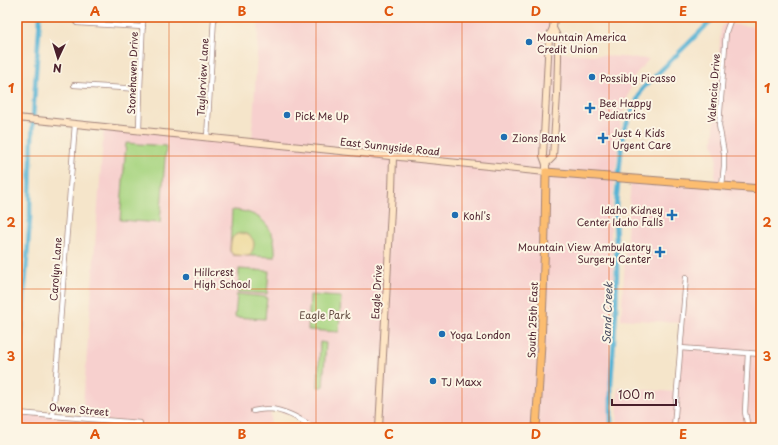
<svg xmlns="http://www.w3.org/2000/svg" width="778" height="445" viewBox="0 0 778 445" font-family="'Playpen Sans',sans-serif">
  <rect width="100%" height="100%" fill="#fcf5e5"/>
  <filter id="ink" filterUnits="userSpaceOnUse"><feTurbulence type="fractalNoise" baseFrequency=".025" numOctaves="2"/><feDisplacementMap in="SourceGraphic" scale="8" xChannelSelector="R" yChannelSelector="G"/><feConvolveMatrix kernelMatrix="1 2 1 2 8 2 1 2 1" color-interpolation-filters="sRGB"/></filter>
  <filter id="wash" filterUnits="userSpaceOnUse"><feTurbulence type="fractalNoise" baseFrequency=".012" numOctaves="4" result="noise"/><feDisplacementMap in="SourceGraphic" scale="16" xChannelSelector="R" yChannelSelector="G"/><feGaussianBlur stdDeviation="0.9" result="paint"/><feColorMatrix in="noise" values="0 0 0 0 0 0 0 0 0 0 0 0 0 0 0 0 0 1.4 0 .05"/><feComposite in="paint" operator="in"/></filter>
  <g filter="url(#wash)">
    <rect width="100%" height="100%" fill="#f5e5ca"/>
    <g fill="#f7d0ce">
      <polygon points="259,17 554,17 552,52 649,59 635,75 622,114 615,178 611,212 611,240 614,275 610,338 609,428 315,428 292,415 271,409 270,428 162,428 155,425 110,421 110,428 20,428 21,413 82,418 104,127 252,142"/>
      <polygon points="724,24 761,27 761,428 617,428 618,388 677,392 682,323 621,319 631,179 714,186 717,157 713,143 721,27"/>
    </g>
    <g fill="#a9d582" stroke="#7a7a56">
      <polygon points="126,143 166,146 160,223 120,220"/>
      <path d="M232,210C261,211 277,228 275,257L233,255L230,251Z"/>
      <polygon points="239,269 269,271 267,294 238,292"/>
      <polygon points="237,294 267,297 265,319 235,317"/>
      <polygon points="310,295 341,297 339,332 308,330"/>
      <polygon points="320,342 326,343 323,387 318,387"/>
    </g>
    <path fill="#eeda9e" stroke="#9c7c64" d="M241,233C256,235 257,246 249,256L233,255L230,251C231,242 230,235 241,233Z"/>
    <g fill="none" stroke-linecap="round" stroke-linejoin="round">
      <g stroke="#55b2d4" stroke-width="4.5">
        <path d="M17,399L30,218C30,151 35,84 40,17"/>
        <polyline points="611,428 611,382 616,311 617,269 615,215 623,132 642,89 715,17"/>
      </g>
    </g>
  </g>
  <g filter="url(#ink)">
    <g fill="none" stroke-linecap="round" stroke-linejoin="round">
      <defs>
        <g id="street">
          <polyline points="77,23 143,27"/>
          <polyline points="74,85 140,89"/>
          <polyline points="139,131 140,89 143,17"/>
          <polyline points="207,138 214,17"/>
          <polyline points="722,186 724,166 724,153 719,125 726,32 730,21 734,17"/>
          <polyline points="680,348 761,354"/>
          <path d="M253,411C258,410 264,409 269,409C286,410 301,420 315,428"/>
          <polyline points="17,413 140,423"/>
          <polyline points="53,416 75,124"/>
          <polyline points="674,428 686,277"/>
          <polyline points="748,428 745,412 748,353"/>
        </g>
        <g id="secondary">
          <polyline points="17,118 546,172 546,164 543,156 549,37 553,28 554,17"/>
          <polyline points="546,164 553,157 557,95 558,60 558,38 553,28"/>
          <polyline points="379,428 392,191 393,157"/>
        </g>
        <path id="primary" d="M536,428C542,343 545,258 546,172L761,189"/>
      </defs>
      <use href="#street" stroke="#a0827a" stroke-width="6"/>
      <use href="#secondary" stroke="#a0827a" stroke-width="8"/>
      <use href="#primary" stroke="#a0827a" stroke-width="9"/>
      <use href="#street" stroke="#fff" stroke-width="4.5"/>
      <use href="#secondary" stroke="#fee5c5" stroke-width="6"/>
      <use href="#primary" stroke="#fcbd6f" stroke-width="7"/>
    </g>
  </g>
  <path fill="none" stroke="#e0560e" stroke-width="1" stroke-opacity="0.55" d="M169,17V428M316,17V428M462,17V428M609,17V428M17,156H761M17,289H761"/>
  <g fill="#1f6fb2" stroke="#fcf5e5" stroke-width="1.5">
    <circle cx="529" cy="42" r="4"/>
    <circle cx="592" cy="77" r="4"/>
    <path d="M588 102h4v4h4v4h-4v4h-4v-4h-4v-4h4z"/>
    <circle cx="287" cy="115" r="4"/>
    <circle cx="504" cy="137" r="4"/>
    <path d="M601 132h4v4h4v4h-4v4h-4v-4h-4v-4h4z"/>
    <circle cx="455" cy="215" r="4"/>
    <path d="M670 209h4v4h4v4h-4v4h-4v-4h-4v-4h4z"/>
    <path d="M658 246h4v4h4v4h-4v4h-4v-4h-4v-4h4z"/>
    <circle cx="186" cy="277" r="4"/>
    <circle cx="442" cy="334" r="4"/>
    <circle cx="433" cy="381" r="4"/>
  </g>
  <g text-anchor="middle" dominant-baseline="central" stroke-width="4" stroke-linejoin="round" paint-order="stroke">
    <g font-size="10" fill="#4a1f2b" stroke="#fcf5e5" text-anchor="start">
      <text x="537" y="36">Mountain America<tspan x="537" dy="12">Credit Union</tspan></text>
      <text x="600" y="77">Possibly Picasso</text>
      <text x="599" y="102">Bee Happy<tspan x="599" dy="12">Pediatrics</tspan></text>
      <text x="295" y="115">Pick Me Up</text>
      <text x="612" y="132">Just 4 Kids<tspan x="612" dy="12">Urgent Care</tspan></text>
      <text x="512" y="137">Zions Bank</text>
      <text x="663" y="209" text-anchor="end">Idaho Kidney<tspan x="663" dy="12">Center Idaho Falls</tspan></text>
      <text x="463" y="215">Kohl's</text>
      <text x="651" y="246" text-anchor="end">Mountain View Ambulatory<tspan x="651" dy="12">Surgery Center</tspan></text>
      <text x="194" y="271">Hillcrest<tspan x="194" dy="12">High School</tspan></text>
      <text x="450" y="334">Yoga London</text>
      <text x="441" y="381">TJ Maxx</text>
    </g>
    <g font-size="10" fill="#4a1f2b" stroke="#fcf5e5">
      <text transform="translate(132 73) rotate(-88)">Stonehaven Drive</text>
      <text transform="translate(202 77) rotate(-87)">Taylorview Lane</text>
      <text transform="translate(713 88) rotate(-86)">Valencia Drive</text>
      <text transform="translate(390 146) rotate(6)">East Sunnyside Road</text>
      <text transform="translate(55 269) rotate(-86)">Carolyn Lane</text>
      <text transform="translate(376 292) rotate(-87)">Eagle Drive</text>
      <text transform="translate(532 320) rotate(-88)">South 25th East</text>
      <text transform="translate(79 409) rotate(5)">Owen Street</text>
    </g>
    <g font-size="10" fill="#624c41" stroke="#fcf5e5">
      <text x="325" y="314">Eagle Park</text>
    </g>
    <g font-size="11" font-style="italic" fill="#4e5266" stroke="#fcf5e5">
      <text transform="translate(607 313) rotate(-88)">Sand Creek</text>
    </g>
  </g>
  <rect width="778" height="445" fill="none" stroke="#fcf5e5" stroke-width="44"/>
  <g transform="translate(58 58) rotate(184)" stroke="#fcf5e5" stroke-width="3" paint-order="stroke">
  <path d="M0-3L7 15L0 10L-7 15Z" fill="#4a1f2b"/>
  <text y="-6" font-size="11" font-weight="bold" text-anchor="middle" fill="#4a1f2b">N</text>
  </g>
  <path d="M612 399v6h64v-6" fill="none" stroke="#4a1f2b" stroke-width="2"/>
  <text x="618" y="399" font-size="12" fill="#4a1f2b" stroke="#fcf5e5" stroke-width="3" paint-order="stroke">100 m</text>
  <rect x="22" y="22" width="734" height="401" fill="none" stroke="#e0560e" stroke-width="1.5"/>
  <g font-size="13" text-anchor="middle" font-weight="bold" fill="#e0560e">
    <text x="95" y="16">A</text>
    <text x="242" y="16">B</text>
    <text x="389" y="16">C</text>
    <text x="536" y="16">D</text>
    <text x="683" y="16">E</text>
    <text x="11" y="93">1</text>
    <text x="767" y="93">1</text>
    <text x="11" y="227">2</text>
    <text x="767" y="227">2</text>
    <text x="11" y="361">3</text>
    <text x="767" y="361">3</text>
    <text x="95" y="439">A</text>
    <text x="242" y="439">B</text>
    <text x="389" y="439">C</text>
    <text x="536" y="439">D</text>
    <text x="683" y="439">E</text>
  </g>
</svg>
